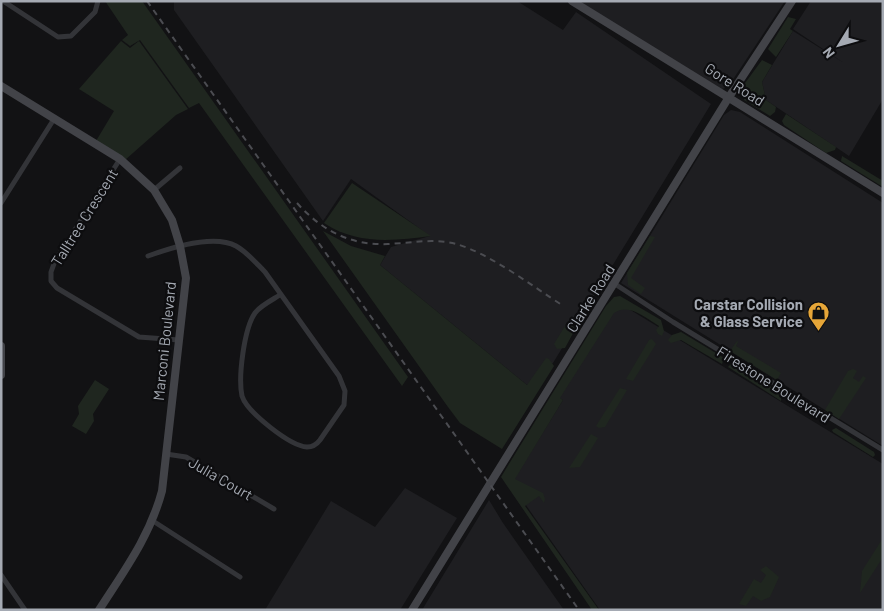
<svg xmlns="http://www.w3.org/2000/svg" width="884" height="611" viewBox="0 0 884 611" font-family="Barlow,sans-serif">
  <rect width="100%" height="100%" fill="#121214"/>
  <g fill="#1e1e21">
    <polygon points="174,1 517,1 563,30 576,12 711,104 553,363 527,385 380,265 391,247 430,236 351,179 323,221 174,10"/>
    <polygon points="579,1 785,1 728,87 722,89"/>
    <polygon points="811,1 883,1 883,99 849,156 766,100 762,82 793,31 844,63 793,29"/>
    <polygon points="731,110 740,112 883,203 883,446 621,283 724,115"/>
    <polygon points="619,303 883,464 883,610 600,610 511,484 563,400 559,398"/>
    <polygon points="405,488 457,518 400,610 265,610 331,501 375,527"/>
    <polygon points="489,500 503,523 564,610 422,610"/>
  </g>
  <g fill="#1f261f">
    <polygon points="105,1 142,1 408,377 402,386 199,103 189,108 140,40 130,46 122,40 128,35"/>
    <polygon points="788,17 796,19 790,29 793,31 776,57 768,49"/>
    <polygon points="121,41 130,48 139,41 188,109 176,115 125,160 96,141 114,111 79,89"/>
    <polygon points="762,60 772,65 762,82 766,100 776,107 775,112 770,116 744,100 745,95 740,90"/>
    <polygon points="786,114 836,147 835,150 826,153 784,125 782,121"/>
    <polygon points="842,156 883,181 883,187 841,161"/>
    <path d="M352,183L431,236C393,241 357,245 324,223Z"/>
    <polygon points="323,231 351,246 385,256 380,265 527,385 546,358 549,359 554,366 502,449 460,423 448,407"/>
    <polygon points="650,236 655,237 631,278 645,288 641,294 628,285 627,273"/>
    <path d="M620,296L661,320L664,331L662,336L658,334L656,330L659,326C644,317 629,303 614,313L560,398L563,400L515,479L543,493L545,499L544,503L539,496L525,506L599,610H592L501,477L606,306L614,297Z"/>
    <polygon points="568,321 577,326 565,348 557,349 554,344"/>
    <polygon points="681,332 724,358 722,364 681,340 671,343 668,340 672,335"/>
    <polygon points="652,339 656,344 633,381 626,379 649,340"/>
    <polygon points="737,341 738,342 736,346 781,373 777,380 730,351"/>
    <polygon points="732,363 781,393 781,401 728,367"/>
    <polygon points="853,369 857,371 853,378 859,382 863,376 866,378 839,419 825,410 848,371"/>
    <polygon points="95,380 109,389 93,414 94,421 86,434 72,426 79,414 78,406"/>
    <polygon points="620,388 627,390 605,427 599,428 596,426"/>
    <polygon points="836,428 874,452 875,455 873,457 833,432 832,430"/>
    <polygon points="591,434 598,438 580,467 569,468"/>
    <polygon points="883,538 883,557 860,593 862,571"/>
    <polygon points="766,566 779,577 770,597 761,601 753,596 746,606 739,604 754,579 761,583 766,575 760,570"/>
  </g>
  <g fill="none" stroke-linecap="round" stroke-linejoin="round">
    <g stroke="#333438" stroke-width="5">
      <polyline points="3,1 58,37 71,36 95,12 98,1"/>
      <polyline points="120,159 55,261 51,272 51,281 57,288 139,337 179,340"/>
      <polyline points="154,190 180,168"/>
      <polyline points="1,203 54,119"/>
      <path d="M148,256C170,248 214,234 236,246C247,252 256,263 265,272L339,376L345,391L344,405L320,440C317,444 313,447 307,447C290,446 247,412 242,396C238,377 244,329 255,313C260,306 272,300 280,295"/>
      <polyline points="615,284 673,322 883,450"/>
      <polyline points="166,454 186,457 274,509"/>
      <polyline points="153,521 240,577"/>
      <polyline points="1,575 25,610"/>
    </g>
    <g stroke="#424348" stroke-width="8">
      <polyline points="572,1 883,193"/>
      <path d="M1,86L120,159L154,190L172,220L180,246L186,278L162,491C150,536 124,571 99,610"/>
      <polyline points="1,346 1,375"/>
      <polyline points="412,610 729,97 792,1"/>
    </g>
    <g stroke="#4b4c51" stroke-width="2" stroke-dasharray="6 5" stroke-linecap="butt">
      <polyline points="147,1 579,610"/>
      <path d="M297,203C321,230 351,246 388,244C411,243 433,238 456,244C489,253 532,286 562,305"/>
    </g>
  </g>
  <defs>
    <symbol id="shop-pin" viewBox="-11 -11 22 30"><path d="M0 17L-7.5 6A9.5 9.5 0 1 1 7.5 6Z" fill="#e6a638" stroke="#0d0d0f"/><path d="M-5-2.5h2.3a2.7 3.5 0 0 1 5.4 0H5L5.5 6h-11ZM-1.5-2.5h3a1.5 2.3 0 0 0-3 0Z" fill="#111"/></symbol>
  </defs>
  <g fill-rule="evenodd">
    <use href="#shop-pin" x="806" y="300" width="25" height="34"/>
  </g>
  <g text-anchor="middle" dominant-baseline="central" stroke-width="4.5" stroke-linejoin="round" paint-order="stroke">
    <g font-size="15" fill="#a5aab3" stroke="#0d0d0f">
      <text transform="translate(735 84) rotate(32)">Gore Road</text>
      <text transform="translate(84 217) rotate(-58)">Talltree Crescent</text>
      <text transform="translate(590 298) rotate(-58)">Clarke Road</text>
      <text transform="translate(164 341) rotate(-84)">Marconi Boulevard</text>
      <text transform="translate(774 384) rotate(32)">Firestone Boulevard</text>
      <text transform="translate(221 478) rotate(30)">Julia Court</text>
    </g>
    <g font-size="15" font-weight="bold" fill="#a5aab3" stroke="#0d0d0f" text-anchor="end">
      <text x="803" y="304">Carstar Collision<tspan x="803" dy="17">&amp; Glass Service</tspan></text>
    </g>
  </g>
  <rect width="884" height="611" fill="none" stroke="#a5aab3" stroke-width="5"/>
  <g transform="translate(839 45) rotate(233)" stroke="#0d0d0f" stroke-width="4" paint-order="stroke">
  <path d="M0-4L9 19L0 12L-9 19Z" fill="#a5aab3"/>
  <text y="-8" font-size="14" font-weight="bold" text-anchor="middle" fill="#a5aab3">N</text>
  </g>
</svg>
